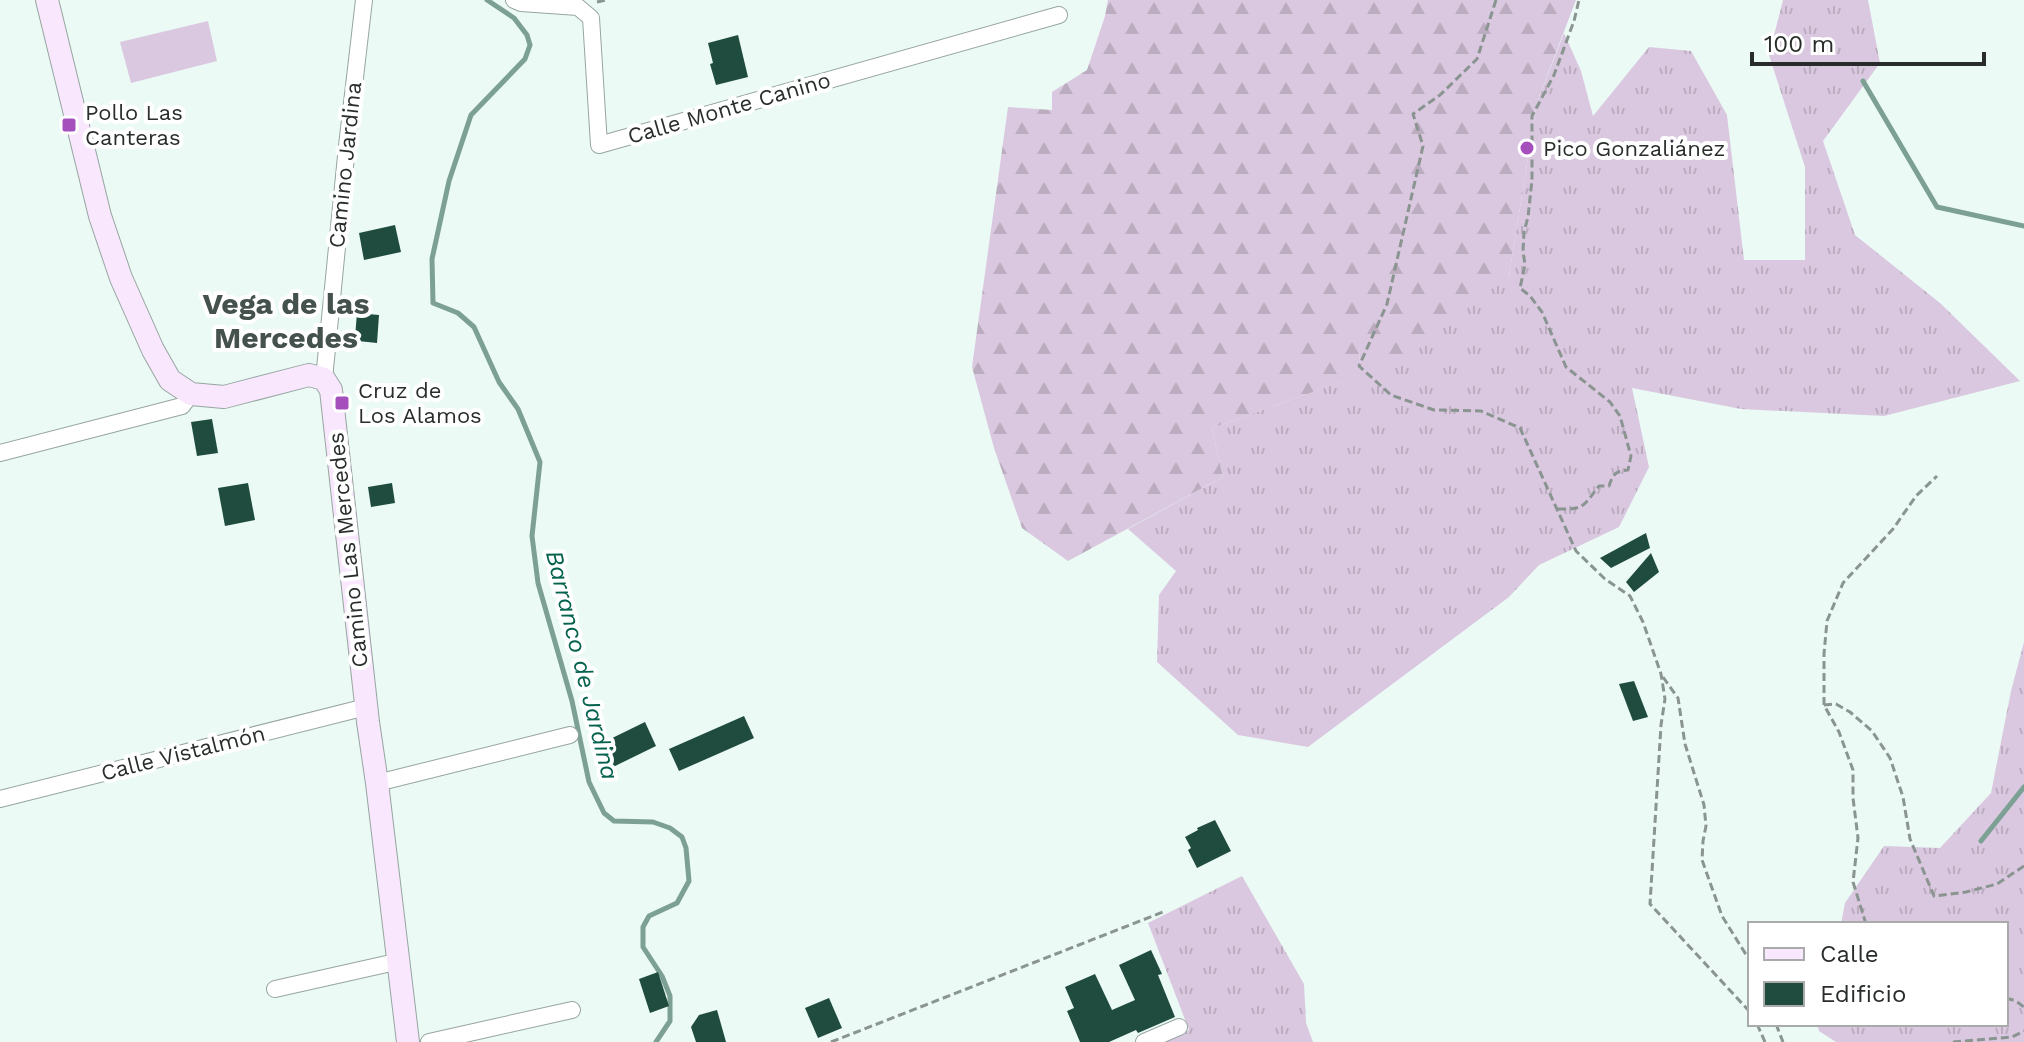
<svg xmlns="http://www.w3.org/2000/svg" width="2024" height="1042" viewBox="0 0 2024 1042" font-family="'Work Sans',sans-serif">
  <defs>
    <pattern id="grass-tufts" width="24" height="20" patternUnits="userSpaceOnUse" patternTransform="scale(2)"><rect width="24" height="20" fill="#dac8e0"/><path d="M3 7l-1-3M5 7V3M7 7l1-3M15 17l-1-3M17 17v-4M19 17l1-3" fill="none" stroke="#bbacc0"/></pattern>
    <pattern id="forest-firs" width="22" height="20" patternUnits="userSpaceOnUse" patternTransform="scale(2)"><rect width="22" height="20" fill="#dac8e0"/><path d="M5 1l3.5 6h-7zM16 11l3.5 6h-7z" fill="#bbacc0"/></pattern>
  </defs>
  <rect width="100%" height="100%" fill="#ebfaf4"/>
  <g fill="url(#grass-tufts)">
    <polygon points="1783,0 1868,0 1880,63 1823,141 1855,235 1940,303 2020,381 1884,416 1741,409 1632,388 1649,467 1619,527 1539,565 1509,597 1308,747 1238,735 1157,662 1159,595 1176,571 1128,529 1223,477 1212,428 1360,375 1359,348 1509,276 1537,102 1564,33 1581,71 1593,116 1649,47 1691,51 1727,115 1744,260 1805,260 1805,167 1769,55"/>
    <polygon points="2024,642 2024,1042 1836,1042 1819,1031 1817,1024 2006,1024 2006,924 1841,924 1845,903 1884,846 1940,848 1991,793 2011,691"/>
    <polygon points="1242,876 1304,984 1306,1023 1313,1042 1162,1042 1189,1030 1148,923"/>
  </g>
  <polygon fill="url(#forest-firs)" points="1108,0 1576,0 1537,102 1509,276 1394,363 1359,349 1361,375 1212,428 1223,477 1068,561 1022,528 994,448 972,367 1008,107 1052,110 1052,92 1087,70 1105,16"/>
  <polygon fill="#dac8e0" points="208,21 217,61 131,83 120,42"/>
  <g fill="none" stroke-linecap="round" stroke-linejoin="round">
    <g stroke="#7da094" stroke-width="5">
      <polyline points="487,0 514,18 527,35 530,45 525,59 471,115 449,181 432,259 433,303 458,313 474,327 499,382 518,409 540,462 532,536 538,583 572,701 589,782 604,813 614,821 653,822 670,828 682,837 686,848 689,881 677,903 649,916 643,927 643,947 662,976 670,996 670,1021 656,1042"/>
      <polyline points="1863,81 1937,207 2024,226"/>
      <polyline points="1981,841 2024,787"/>
    </g>
  </g>
  <g fill="#1f4c3f">
    <polygon points="738,35 748,77 716,85 710,64 713,63 708,43"/>
    <polygon points="395,225 401,252 364,260 359,233"/>
    <polygon points="357,313 379,315 377,343 358,341 358,338 355,337"/>
    <polygon points="212,419 218,453 197,456 191,422"/>
    <polygon points="248,483 255,520 225,526 218,488"/>
    <polygon points="392,483 395,503 371,507 368,487"/>
    <polygon points="1646,533 1650,548 1611,568 1600,558"/>
    <polygon points="1651,553 1659,572 1634,592 1626,582"/>
    <polygon points="1634,681 1648,717 1633,721 1619,684"/>
    <polygon points="744,716 754,738 679,771 669,749"/>
    <polygon points="645,722 656,746 613,767 602,743"/>
    <polygon points="1215,820 1231,851 1197,868 1188,850 1191,848 1185,837 1198,830 1197,828"/>
    <polygon points="1151,950 1162,974 1158,975 1175,1017 1138,1033 1136,1030 1109,1042 1080,1042 1067,1011 1074,1008 1065,987 1095,974 1112,1010 1135,1000 1119,965"/>
    <polygon points="658,972 669,1006 650,1013 639,979"/>
    <polygon points="829,998 842,1028 818,1038 805,1008"/>
    <polygon points="717,1010 726,1042 696,1042 691,1027 699,1015"/>
  </g>
  <g fill="none" stroke-linecap="round" stroke-linejoin="round">
    <defs>
      <g id="street">
        <polyline points="514,0 521,3 578,7 591,18 599,145 1059,15"/>
        <polyline points="324,379 347,146 364,0"/>
        <polyline points="0,453 182,406 191,394"/>
        <polyline points="377,783 570,735"/>
        <polyline points="0,799 366,707"/>
        <polyline points="275,989 400,961"/>
        <polyline points="429,1042 572,1010"/>
        <polyline points="1144,1042 1179,1027"/>
      </g>
      <polyline id="secondary" points="47,0 100,216 121,278 153,350 170,380 191,394 224,397 309,375 324,379 331,390 368,722 377,783 408,1042"/>
    </defs>
    <use href="#street" stroke="#97a5a0" stroke-width="18"/>
    <use href="#secondary" stroke="#97a5a0" stroke-width="24"/>
    <g stroke="#8a9490" stroke-width="3" stroke-dasharray="8 4" stroke-linecap="butt">
      <polyline points="1496,0 1477,59 1440,95 1413,114 1423,146 1387,304 1359,366 1391,395 1434,410 1481,411 1520,428 1576,551 1605,579 1630,596 1643,622 1661,674 1665,699 1661,725 1650,904 1750,1012"/>
      <polyline points="597,2 606,0"/>
      <path d="M1558,509C1585,510 1584,505 1599,486H1609C1613,474 1615,471 1628,470L1631,456L1620,416L1610,402L1566,367L1542,312L1530,296L1520,288L1525,265L1523,251L1524,232L1528,217L1532,180V116L1554,75L1574,21L1579,0"/>
      <polyline points="1663,677 1678,698 1685,744 1704,805 1706,826 1703,841 1702,860 1722,916 1750,961"/>
      <polyline points="1824,705 1836,704 1850,712 1872,731 1890,758 1903,797 1910,839 1934,896 1966,892 1997,884 2024,866"/>
      <polyline points="1866,924 1853,882 1858,838 1853,798 1853,770 1839,732 1824,705 1824,654 1827,621 1843,583 1893,529 1916,496 1937,476"/>
      <polyline points="2006,998 2016,1001 2024,1007"/>
      <polyline points="1757,1024 1765,1042"/>
      <polyline points="1776,1024 1783,1042"/>
      <polyline points="831,1042 1163,912"/>
      <polyline points="1953,1042 2012,1037 2024,1031"/>
    </g>
    <use href="#street" stroke="#fff" stroke-width="16"/>
    <use href="#secondary" stroke="#f8e7fd" stroke-width="22"/>
  </g>
  <g fill="#a54fbc" stroke="#fff" stroke-width="3">
    <rect x="61" y="117" width="16" height="16" rx="4"/>
    <circle cx="1527" cy="148" r="8"/>
    <rect x="334" y="395" width="16" height="16" rx="4"/>
  </g>
  <g text-anchor="middle" dominant-baseline="central" stroke-width="8" stroke-linejoin="round" paint-order="stroke">
    <g font-size="22" fill="#282d2b" stroke="#fff">
      <text transform="translate(729 108) rotate(-16)">Calle Monte Canino</text>
      <text transform="translate(345 165) rotate(-84)">Camino Jardina</text>
      <text transform="translate(348 550) rotate(-96)">Camino Las Mercedes</text>
      <text transform="translate(183 753) rotate(-14)">Calle Vistalmón</text>
    </g>
    <g font-size="22" fill="#282d2b" stroke="#fff" text-anchor="start">
      <text x="85" y="112">Pollo Las<tspan x="85" dy="25">Canteras</tspan></text>
      <text x="1543" y="148">Pico Gonzaliánez</text>
      <text x="358" y="390">Cruz de<tspan x="358" dy="25">Los Alamos</tspan></text>
    </g>
    <g font-size="24" font-style="italic" fill="#03614c" stroke="#fff">
      <text transform="translate(582 665) rotate(76)">Barranco de Jardina</text>
    </g>
    <g font-size="30" font-weight="bold" fill="#45514d" stroke="#fff">
      <text x="286" y="303">Vega de las<tspan x="286" dy="34">Mercedes</tspan></text>
    </g>
  </g>
  <rect x="1748" y="922" width="260" height="104" fill="#ffffff" stroke="#a9abaa" stroke-width="2"/>
  <rect x="1764" y="948" width="40" height="12" fill="#f8e7fd" stroke="#a9abaa" stroke-width="2"/>
  <text x="1820" y="962" font-size="24" fill="#282d2b">Calle</text>
  <rect x="1764" y="982" width="40" height="24" fill="#1f4c3f" stroke="#a9abaa" stroke-width="2"/>
  <text x="1820" y="1002" font-size="24" fill="#282d2b">Edificio</text>
  <path d="M1752 52v12h232v-12" fill="none" stroke="#282d2b" stroke-width="4"/>
  <text x="1764" y="52" font-size="24" fill="#282d2b" stroke="#ffffff" stroke-width="6" paint-order="stroke">100 m</text>
</svg>
